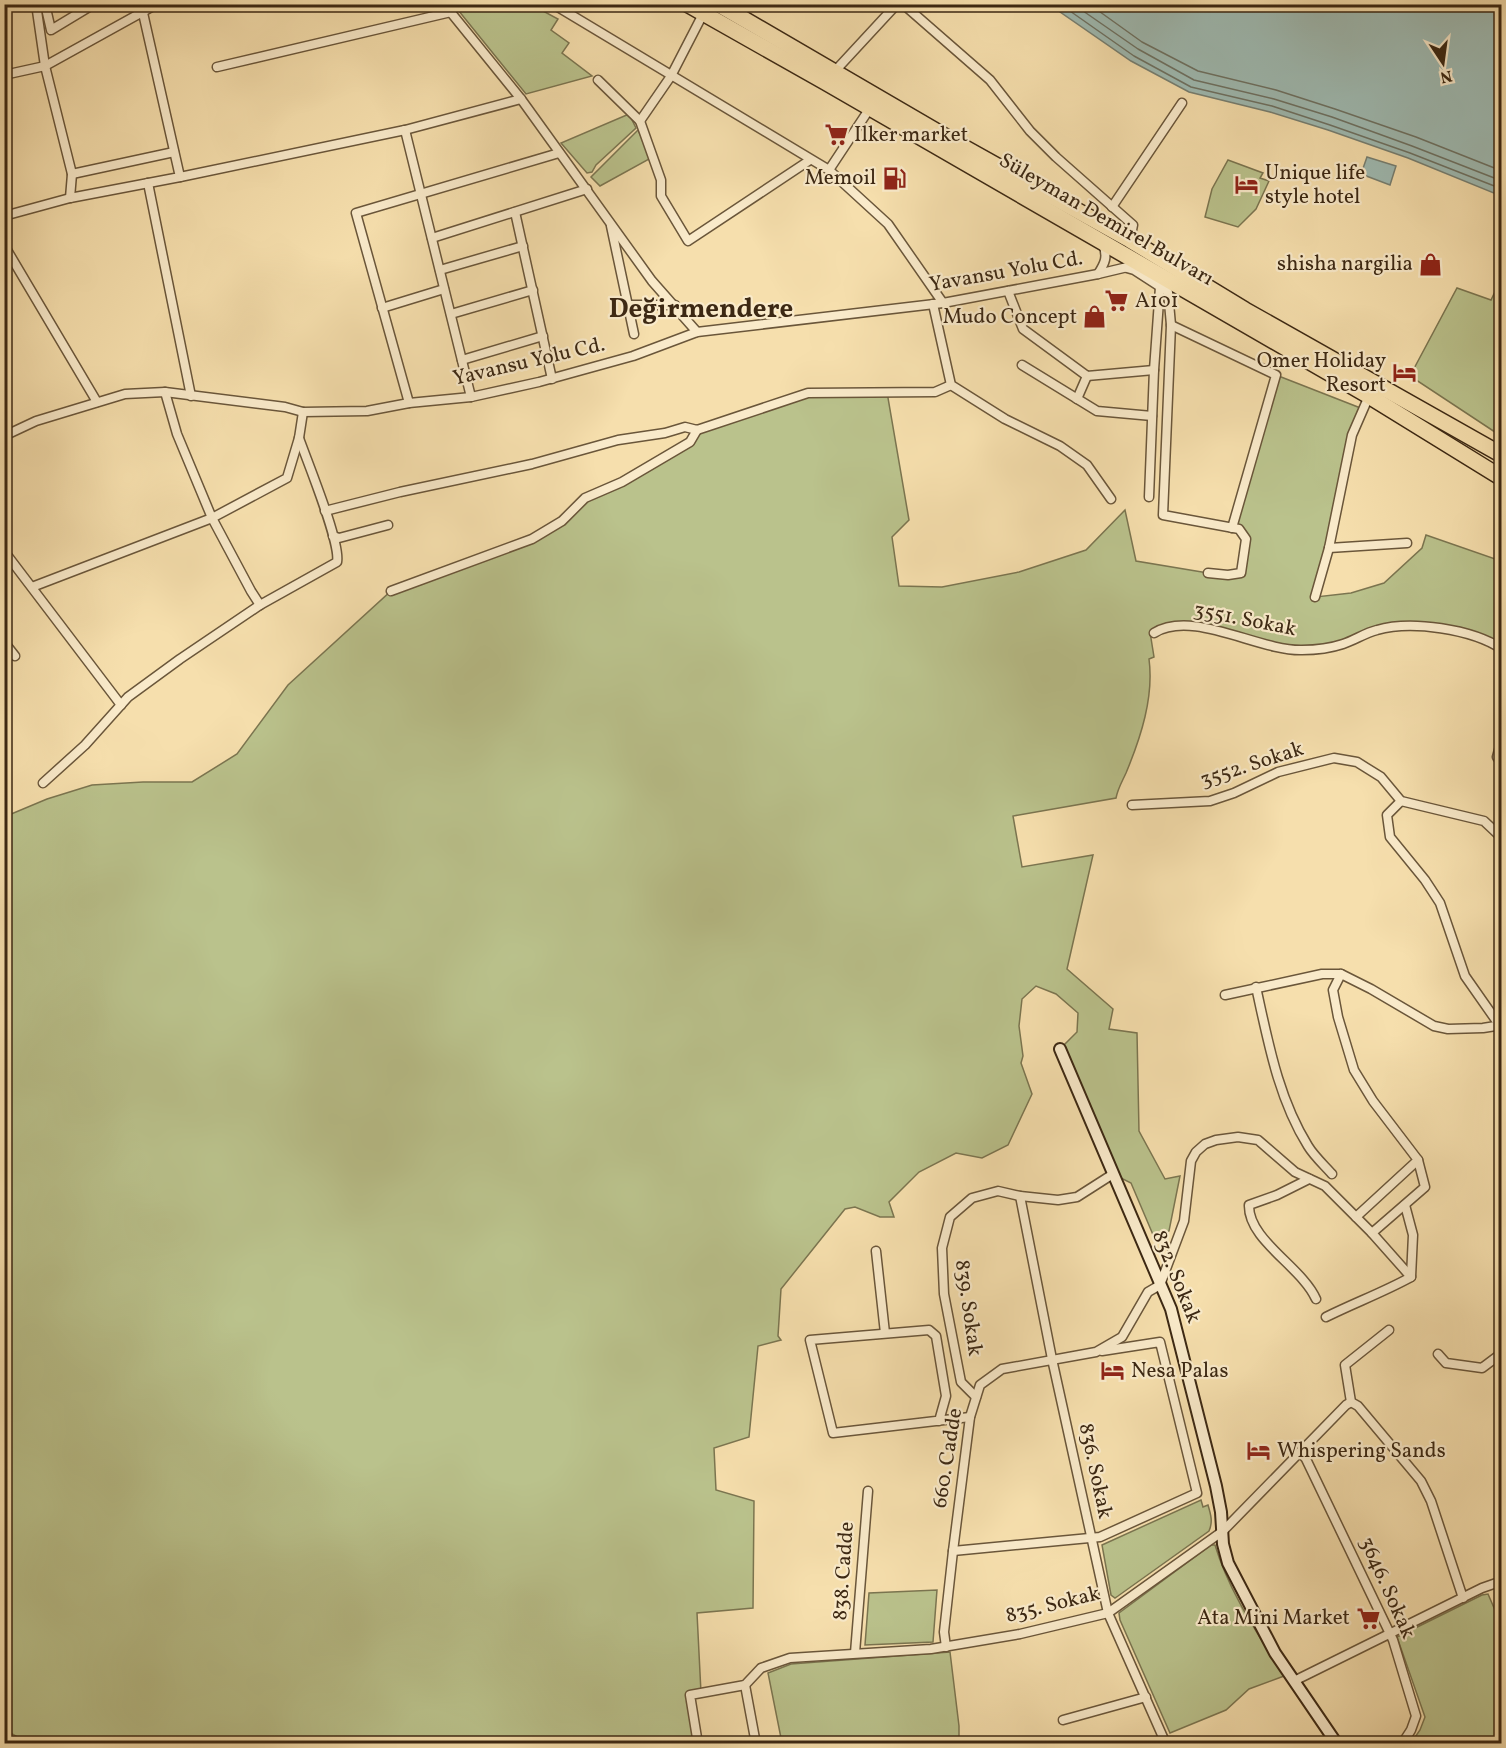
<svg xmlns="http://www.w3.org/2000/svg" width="1506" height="1748" viewBox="0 0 1506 1748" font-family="Vollkorn,serif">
  <rect width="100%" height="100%" fill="#f6dfad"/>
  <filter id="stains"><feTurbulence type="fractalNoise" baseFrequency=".00333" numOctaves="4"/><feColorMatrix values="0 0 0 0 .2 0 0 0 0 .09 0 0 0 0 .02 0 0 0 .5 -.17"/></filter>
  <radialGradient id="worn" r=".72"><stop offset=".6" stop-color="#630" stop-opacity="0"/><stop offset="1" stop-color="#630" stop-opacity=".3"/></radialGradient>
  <g fill="#bac28c" stroke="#7b7550" stroke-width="1.5">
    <polygon points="454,5 532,5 558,19 551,30 569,43 562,53 592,76 526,94"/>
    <polygon points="629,114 636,128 596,165 592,172 587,173 561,143"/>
    <polygon points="638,130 651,158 600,186 591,177"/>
    <polygon points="1228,160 1263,173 1260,178 1269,181 1256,209 1238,227 1205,217 1212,189"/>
    <polygon points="1501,279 1501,436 1410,376 1457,288 1491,300"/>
    <path d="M1276,375L1363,409L1352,435L1316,597L1351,593L1384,583L1422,548L1426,535L1501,561V649L1457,630L1378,629L1341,645L1300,650L1208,629L1202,619L1154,633L1150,632L1154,657L1149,659C1154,697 1141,737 1126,773C1122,782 1118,788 1116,798L1013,816L1022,867L1093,855L1067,969L1113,1009L1109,1029L1137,1033L1139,1131L1165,1179L1180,1176L1169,1231L1154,1237L1131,1183L1113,1174L1060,1049L1077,1032L1078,1013L1056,994L1036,986L1022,999L1019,1026L1023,1056L1021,1063L1032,1094L1008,1145L982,1158L956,1153L919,1172L889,1202L894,1217H880L855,1207L845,1209L781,1289L778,1336L781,1340L758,1346L749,1437L714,1448L716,1490L754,1501L753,1608L697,1613L701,1693L691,1695L698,1743L30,1744L5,1730L4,817L47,799L92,785L143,782H192L237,754L288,685L391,591L532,539L585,498L689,442L697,430L788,398L887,392L909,520L892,537L899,586L942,587L1019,572L1086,550L1125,510L1136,561L1208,573H1241L1246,539L1232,528Z"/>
    <path d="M1201,1500L1203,1507L1208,1505C1211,1515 1213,1522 1209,1531L1118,1596L1115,1598L1111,1595L1102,1545Z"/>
    <path d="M1211,1545H1215C1229,1592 1258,1634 1284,1676L1249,1689L1226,1710L1170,1733L1120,1620L1119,1613Z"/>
    <polygon points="937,1590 933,1642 865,1645 869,1593"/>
    <polygon points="1488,1594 1501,1624 1501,1743 1411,1743 1420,1730 1425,1717 1397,1637 1482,1595"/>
    <polygon points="950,1652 959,1726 959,1743 782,1743 768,1673 791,1664"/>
  </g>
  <g fill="#9fbbb3" stroke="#778073" stroke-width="1.5">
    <polygon points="1050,5 1501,5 1501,196 1408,158 1328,130 1270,112 1189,92 1131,61"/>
    <polygon points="1367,157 1396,166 1390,185 1361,174"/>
  </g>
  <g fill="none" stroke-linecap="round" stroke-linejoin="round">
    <g stroke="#6e7263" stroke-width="1.5">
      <polyline points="1060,4 1134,56 1191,87 1272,106 1330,125 1410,153 1502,189"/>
      <polyline points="1073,4 1138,49 1194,80 1274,99 1332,117 1412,146 1502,181"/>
      <polyline points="1089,4 1142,42 1198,71 1276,90 1335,109 1416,137 1502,171"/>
    </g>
    <defs>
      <g id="street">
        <polyline points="36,4 45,66 72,174 70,198"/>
        <polyline points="45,4 51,30 94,4"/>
        <polyline points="444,4 521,99 652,281 697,332"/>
        <polyline points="553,4 829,170 888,224 943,303"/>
        <polyline points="903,4 990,80 1030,131 1056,157 1133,225 1130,240"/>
        <polyline points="217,67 451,12"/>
        <polyline points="835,71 897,4"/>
        <polyline points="4,75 45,66 157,4"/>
        <polyline points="598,80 640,121 661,180 661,196 688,241 810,160"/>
        <polyline points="640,121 671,76 703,14"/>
        <polyline points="405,130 471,397"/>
        <polyline points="829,170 870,108"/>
        <polyline points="72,174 174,152"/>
        <polyline points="180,177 405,130 521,99"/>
        <polyline points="148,183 191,396"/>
        <polyline points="1112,207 1182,103"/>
        <polyline points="515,212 552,379"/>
        <polyline points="4,216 70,198 180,177 143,13"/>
        <polyline points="611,226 634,334"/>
        <polyline points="432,238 587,189"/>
        <polyline points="4,245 97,402"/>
        <polyline points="1127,268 1134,270 1168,292 1171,325 1163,515 1239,529 1246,539 1241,573 1228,575 1208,573"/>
        <polyline points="440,270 523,246"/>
        <path d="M1098,274C1105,263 1108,257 1103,244"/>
        <polyline points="1008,291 1023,329 1087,376 1154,370"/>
        <polyline points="933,304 951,385 1005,419 1060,446 1087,465 1111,499"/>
        <polyline points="628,305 675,305"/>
        <polyline points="382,308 444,289"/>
        <polyline points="451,314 533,290"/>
        <polyline points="1171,325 1276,375 1232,528"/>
        <polyline points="462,360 543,336"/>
        <polyline points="1022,365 1097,411 1152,416"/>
        <polyline points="165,392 177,434 212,518 251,591 260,605"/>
        <polyline points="1077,399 1087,376"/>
        <polyline points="409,403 356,213 559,153"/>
        <polyline points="4,436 36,421 125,394 165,392 285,407 303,412 367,411 409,403 471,397 539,382 633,356 697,332 943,303 1098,274 1140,264"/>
        <polyline points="1149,497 1154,370 1160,287"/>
        <polyline points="325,511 400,492 532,464 618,440 665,433 685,427 697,430 808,393 935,392 951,385"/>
        <polyline points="333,536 339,538 388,525"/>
        <polyline points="1329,548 1407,543"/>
        <polyline points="4,551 121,705"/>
        <polyline points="32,587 212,518 287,478 299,438 303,412"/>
        <polyline points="391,591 532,539 562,521 585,498 622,482 690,442 697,430"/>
        <polyline points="1315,597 1329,548 1352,435 1369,396"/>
        <path d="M1154,633C1193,609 1258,651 1302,650C1315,650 1331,648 1343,644C1355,640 1365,633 1377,630C1411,620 1472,629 1502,649"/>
        <polyline points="4,642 15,656"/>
        <polyline points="1502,739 1497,757 1502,764"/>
        <path d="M43,783L85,745L128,697L180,659L260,605L337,562C341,543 307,461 299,438"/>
        <polyline points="1401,801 1387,815 1390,837 1425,880 1440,903 1465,976 1500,1026"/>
        <polyline points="1132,805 1210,801 1234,793 1278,772 1334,758 1357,762 1381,777 1401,801 1484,821 1502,838"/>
        <polyline points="1341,974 1333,990 1338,1017 1354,1070 1373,1101 1418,1160 1356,1217"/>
        <path d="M1256,987C1268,1041 1278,1098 1308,1146C1314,1156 1324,1165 1332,1174"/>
        <polyline points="1225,995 1322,974 1341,974 1371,989 1434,1026 1448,1029 1483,1028 1502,1025"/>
        <path d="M1309,1179L1277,1195L1249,1205C1248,1240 1302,1267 1316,1299"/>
        <polyline points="1020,1196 1052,1359 1108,1613 1166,1744"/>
        <polyline points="876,1251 885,1333"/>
        <polyline points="1411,1277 1372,1233 1425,1187 1418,1160"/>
        <path d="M1326,1317C1354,1303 1384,1292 1411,1277L1413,1235L1405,1205"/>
        <polyline points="1389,1330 1345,1365 1351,1402 1358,1406 1421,1481 1431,1501 1463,1598"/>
        <polyline points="1438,1354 1446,1363 1482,1368 1502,1353"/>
        <polyline points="976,1397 961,1382 944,1294 942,1248 950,1217 972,1198 998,1191 1020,1196 1058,1200 1077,1197 1113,1174"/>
        <polyline points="939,1421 946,1396 936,1336 929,1330 810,1340 833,1433 970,1417"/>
        <polyline points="1300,1452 1306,1459 1393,1640 1416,1716 1411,1730 1402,1744"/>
        <polyline points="953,1551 1100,1537 1197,1493 1160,1342 1102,1351"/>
        <polyline points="946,1647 944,1632 953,1551 970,1417 980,1385 1002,1369 1096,1352 1122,1337 1148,1292 1160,1285 1184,1221 1191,1161 1196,1152 1205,1144 1216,1140 1238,1137 1258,1140 1295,1172 1325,1186 1372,1233"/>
        <polyline points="855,1653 868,1491"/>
        <polyline points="1294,1681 1482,1588 1502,1581"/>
        <polyline points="745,1685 756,1744"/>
        <polyline points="1063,1720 1146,1697"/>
        <polyline points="698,1744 690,1695 745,1685 761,1668 790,1658 931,1649 1020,1634 1108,1613 1223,1531 1346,1405 1351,1402"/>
      </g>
      <polyline id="secondary" points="1060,1049 1171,1309 1216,1486 1221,1512 1223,1544 1228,1563 1275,1653 1337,1744"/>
      <g id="highway">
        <polyline points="687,4 825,82 1369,396 1502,478"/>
        <polyline points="718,4 965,148 1130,240 1245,310 1502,455"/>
      </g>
    </defs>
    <use href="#street" stroke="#6a563a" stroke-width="11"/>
    <use href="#secondary" stroke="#3c2813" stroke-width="14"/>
    <use href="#highway" stroke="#3c2813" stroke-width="18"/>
    <use href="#street" stroke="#f9eaca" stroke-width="8"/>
    <use href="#secondary" stroke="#f9eaca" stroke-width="10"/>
    <use href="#highway" stroke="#f6dfad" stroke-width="15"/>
  </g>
  <defs>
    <symbol id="supermarket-bare" viewBox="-9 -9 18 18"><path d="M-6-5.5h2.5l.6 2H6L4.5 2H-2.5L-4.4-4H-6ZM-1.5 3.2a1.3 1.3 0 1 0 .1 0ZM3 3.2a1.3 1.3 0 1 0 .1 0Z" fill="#8f2418" stroke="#f9eaca" stroke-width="2.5" paint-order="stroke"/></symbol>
    <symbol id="fuel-bare" viewBox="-9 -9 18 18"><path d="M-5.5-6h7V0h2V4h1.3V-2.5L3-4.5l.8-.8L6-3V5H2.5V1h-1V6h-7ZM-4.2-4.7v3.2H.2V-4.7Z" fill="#8f2418" stroke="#f9eaca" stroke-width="2.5" paint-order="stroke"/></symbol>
    <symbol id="hotel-bare" viewBox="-9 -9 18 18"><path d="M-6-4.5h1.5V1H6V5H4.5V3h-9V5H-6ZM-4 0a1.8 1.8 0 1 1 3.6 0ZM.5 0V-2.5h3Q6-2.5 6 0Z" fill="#8f2418" stroke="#f9eaca" stroke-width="2.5" paint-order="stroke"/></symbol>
    <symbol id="shop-bare" viewBox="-9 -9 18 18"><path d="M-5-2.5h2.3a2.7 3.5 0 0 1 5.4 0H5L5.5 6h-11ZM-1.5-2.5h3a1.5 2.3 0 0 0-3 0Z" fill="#8f2418" stroke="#f9eaca" stroke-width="2.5" paint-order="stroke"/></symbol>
  </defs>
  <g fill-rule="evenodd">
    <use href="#supermarket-bare" x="820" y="118" width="33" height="33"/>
    <use href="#fuel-bare" x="878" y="162" width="33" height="33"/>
    <use href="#hotel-bare" x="1230" y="168" width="33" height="33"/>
    <use href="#shop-bare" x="1414" y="248" width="33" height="33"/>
    <use href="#supermarket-bare" x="1100" y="284" width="33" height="33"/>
    <use href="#shop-bare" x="1078" y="300" width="33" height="33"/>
    <use href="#hotel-bare" x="1388" y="356" width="33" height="33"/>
    <use href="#hotel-bare" x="1096" y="1354" width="33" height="33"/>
    <use href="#hotel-bare" x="1242" y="1434" width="33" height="33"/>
    <use href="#supermarket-bare" x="1352" y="1602" width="33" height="33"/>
  </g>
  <g text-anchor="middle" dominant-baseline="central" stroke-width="4.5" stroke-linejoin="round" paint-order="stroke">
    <g font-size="21" fill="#3c2813" stroke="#f9eaca" text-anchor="start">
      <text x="854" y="135">Ilker market</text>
      <text x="1265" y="173">Unique life<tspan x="1265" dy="24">style hotel</tspan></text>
      <text x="876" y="178" text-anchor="end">Memoil</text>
      <text x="1413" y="264" text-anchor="end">shisha nargilia</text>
      <text x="1135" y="301">A101</text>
      <text x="1077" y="317" text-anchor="end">Mudo Concept</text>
      <text x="1386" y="361" text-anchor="end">Omer Holiday<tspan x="1386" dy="24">Resort</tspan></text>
      <text x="1131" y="1371">Nesa Palas</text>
      <text x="1277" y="1451">Whispering Sands</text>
      <text x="1350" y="1618" text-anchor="end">Ata Mini Market</text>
    </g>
    <g font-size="21" fill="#3c2813" stroke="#f9eaca">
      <text transform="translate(1106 220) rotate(30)">Süleyman Demirel Bulvarı</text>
      <text transform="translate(1006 272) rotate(-10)">Yavansu Yolu Cd.</text>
      <text transform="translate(529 362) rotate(-13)">Yavansu Yolu Cd.</text>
      <text transform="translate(1245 620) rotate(11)">3551. Sokak</text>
      <text transform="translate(1252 765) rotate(-18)">3552. Sokak</text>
      <text transform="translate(1176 1277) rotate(68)">832. Sokak</text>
      <text transform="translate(968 1308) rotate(82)">839. Sokak</text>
      <text transform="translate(948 1458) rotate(-81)">660. Cadde</text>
      <text transform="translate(1095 1471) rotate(78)">836. Sokak</text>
      <text transform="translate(844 1571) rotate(-86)">838. Cadde</text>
      <text transform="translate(1387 1588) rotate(66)">3646. Sokak</text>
      <text transform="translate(1053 1605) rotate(-14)">835. Sokak</text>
    </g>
    <g font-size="27" font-weight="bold" fill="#3c2813" stroke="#f9eaca">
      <text x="701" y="310">Değirmendere</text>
    </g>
  </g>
  <rect width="1506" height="1748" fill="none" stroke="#f6dfad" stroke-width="24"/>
  <rect x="6" y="6" width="1494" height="1736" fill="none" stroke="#3c2813" stroke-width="3"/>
  <rect x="12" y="12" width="1482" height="1724" fill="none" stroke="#3c2813" stroke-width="1.5"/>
  <g transform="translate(1443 63) rotate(167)" stroke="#f9eaca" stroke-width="4.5" paint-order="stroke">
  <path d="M0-4.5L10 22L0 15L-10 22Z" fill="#3c2813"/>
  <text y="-9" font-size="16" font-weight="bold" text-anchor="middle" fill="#3c2813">N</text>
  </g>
  <rect width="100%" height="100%" filter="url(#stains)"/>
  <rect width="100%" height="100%" fill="url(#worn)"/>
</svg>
